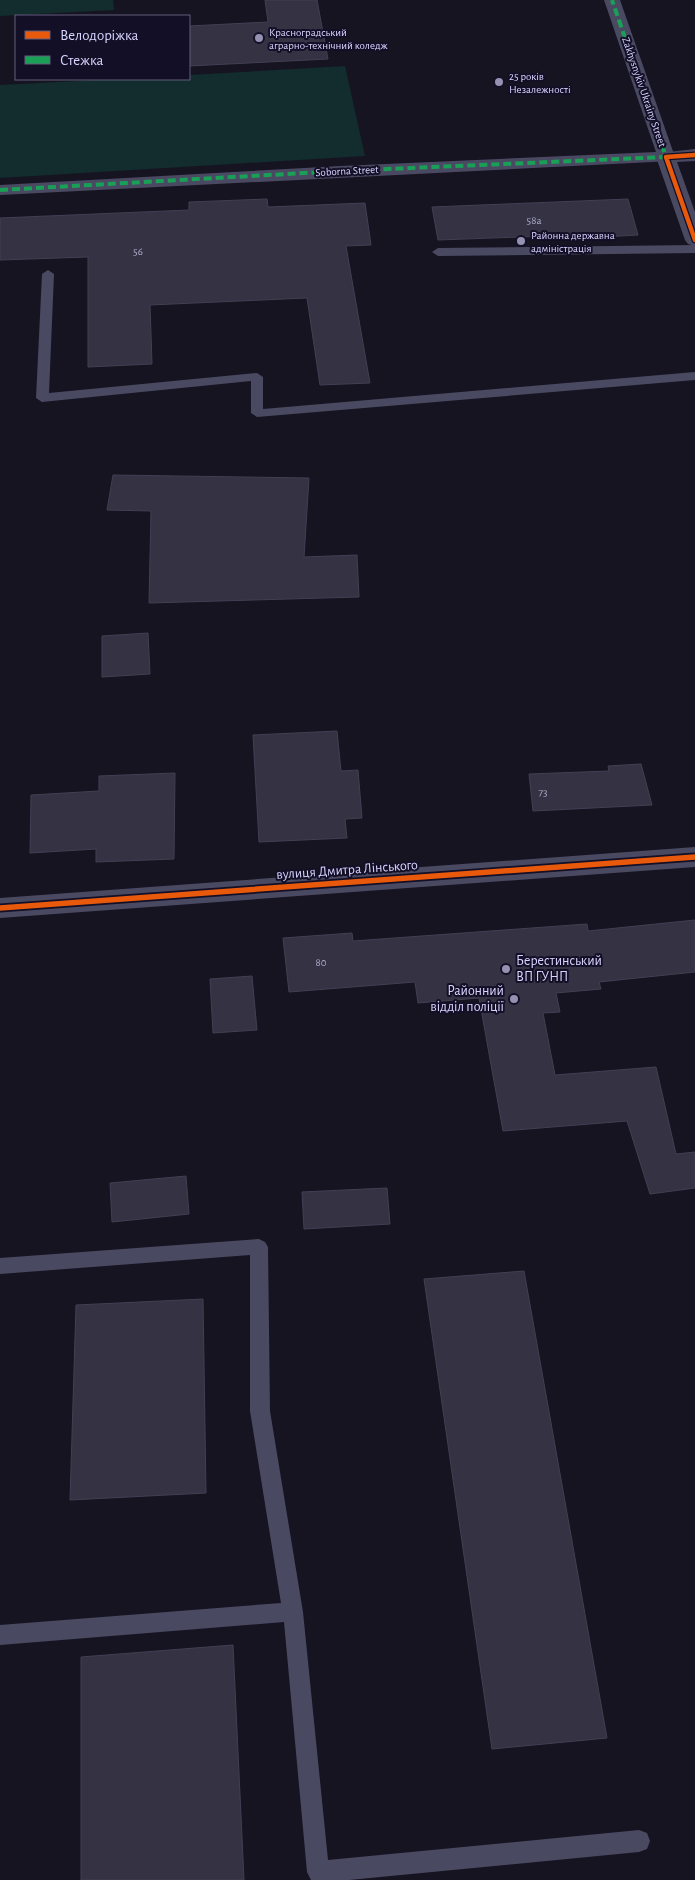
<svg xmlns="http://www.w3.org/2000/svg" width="695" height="1880" viewBox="0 0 695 1880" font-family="'Alegreya Sans',sans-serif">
  <rect width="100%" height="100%" fill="#161421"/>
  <g fill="#132c2d">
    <polygon points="0,0 113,0 114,10 0,16"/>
    <polygon points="345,66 365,156 0,178 0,85 117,79 189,79 189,75"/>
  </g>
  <g fill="#343243" stroke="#433f54">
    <polygon points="265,0 317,0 328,59 189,66 189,26 268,22"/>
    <polygon points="267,199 268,207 365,203 371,245 346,246 370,383 320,385 307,298 150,305 152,364 88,367 88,257 0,260 0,218 189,210 189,202"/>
    <polygon points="628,199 638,235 602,237 602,234 438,240 432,207"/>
    <polygon points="113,475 309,478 304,557 357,555 359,597 149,603 151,511 107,510"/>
    <polygon points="148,633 150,674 102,677 102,636"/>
    <polygon points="337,731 341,771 358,770 362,818 345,819 347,838 259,842 253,735"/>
    <polygon points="641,764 652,805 533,811 529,774 609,771 608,766"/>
    <polygon points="175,773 174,859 96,862 96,849 30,853 31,795 99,791 99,776"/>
    <polygon points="695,920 695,972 599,982 601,989 556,993 560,1012 543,1013 555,1075 656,1067 676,1154 695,1152 695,1188 650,1194 627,1121 503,1131 479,998 418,1003 415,982 289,992 283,938 352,933 353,941 587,924 588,931"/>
    <polygon points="252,976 257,1030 213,1033 210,979"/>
    <polygon points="186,1176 189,1214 112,1222 110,1183"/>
    <polygon points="387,1188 390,1224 304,1229 302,1192"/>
    <polygon points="524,1271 607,1738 492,1749 424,1279"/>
    <polygon points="203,1299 206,1493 70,1500 76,1305"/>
    <polygon points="233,1645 244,1880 81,1880 81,1657"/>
  </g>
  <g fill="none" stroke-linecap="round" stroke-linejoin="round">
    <g fill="#4a4962" fill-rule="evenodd">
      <polygon points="695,245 695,253 438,256 432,252 438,248"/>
      <polygon points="48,270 54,274 49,393 257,373 263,377 263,409 695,372 695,380 257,417 251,413 251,381 42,402 36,398 42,274"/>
      <polygon points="259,1239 265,1242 268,1247 270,1411 303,1612 328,1860 639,1830 647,1833 650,1841 647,1849 639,1852 349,1880 311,1880 307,1872 284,1622 0,1645 0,1625 281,1603 250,1411 250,1255 0,1274 0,1258"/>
    </g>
    <polygon fill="#4a4962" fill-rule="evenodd" points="604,0 620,0 675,157 672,161 0,195 0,185 341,166 656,152"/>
    <g fill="#4a4962" fill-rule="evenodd">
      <polygon points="695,149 695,161 677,162 695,212 695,246 688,244 685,240 656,157 659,153"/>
      <polygon points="695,847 695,867 0,918 0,898"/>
    </g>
    <polyline stroke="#1a9f57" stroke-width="4" stroke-dasharray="8 4" stroke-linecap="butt" points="0,190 341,171 666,157 612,0"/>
    <defs>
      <polyline id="cycleway-far1" points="695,155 666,157 695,240"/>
      <polyline id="cycleway" points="0,908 695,857"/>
    </defs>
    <use href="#cycleway-far1" stroke="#130f26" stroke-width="7"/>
    <use href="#cycleway" stroke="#130f26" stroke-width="9"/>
    <use href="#cycleway-far1" stroke="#e8590c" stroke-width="4.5"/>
    <use href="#cycleway" stroke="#e8590c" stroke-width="5.5"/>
  </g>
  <g fill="#9591b1" stroke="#130f26" stroke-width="2">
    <circle cx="259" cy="38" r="5"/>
    <circle cx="499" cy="82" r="5"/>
    <circle cx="521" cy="241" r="5"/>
    <circle cx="506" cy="969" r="5"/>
    <circle cx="514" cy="999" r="5"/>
  </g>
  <g text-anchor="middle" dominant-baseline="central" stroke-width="4" stroke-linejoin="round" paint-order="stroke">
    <g font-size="11" fill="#d9d4ff" stroke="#130f26" text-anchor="start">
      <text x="269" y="32">Красноградський<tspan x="269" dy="13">аграрно-технічний коледж</tspan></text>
      <text x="509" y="76">25 років<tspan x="509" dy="13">Незалежності</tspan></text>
      <text x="531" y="235">Районна державна<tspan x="531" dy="13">адміністрація</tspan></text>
    </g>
    <g font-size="11" fill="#d9d4ff" stroke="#130f26">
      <text transform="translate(644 92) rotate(71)">Zakhysnykiv Ukrainy Street</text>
      <text transform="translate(347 171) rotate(-3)">Soborna Street</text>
    </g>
    <g font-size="11" fill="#b0acd0">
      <text x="534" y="220">58а</text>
      <text x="138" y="251">56</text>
      <text x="543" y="792">73</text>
      <text x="321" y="962">80</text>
    </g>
    <g font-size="14" fill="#d9d4ff" stroke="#130f26">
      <text transform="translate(347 870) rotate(-4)">вулиця Дмитра Лінського</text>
    </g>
    <g font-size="14" fill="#d9d4ff" stroke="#130f26" text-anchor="start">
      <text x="516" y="961">Берестинський<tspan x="516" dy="16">ВП ГУНП</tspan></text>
      <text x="504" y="991" text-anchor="end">Районний<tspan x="504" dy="16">відділ поліції</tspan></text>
    </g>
  </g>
  <rect x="15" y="15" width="175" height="65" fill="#130f26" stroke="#625e7d"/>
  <rect x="25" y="31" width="25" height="8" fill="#e8590c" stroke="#625e7d"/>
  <text x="60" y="40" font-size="15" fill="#d9d4ff">Велодоріжка</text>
  <rect x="25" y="56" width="25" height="8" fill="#1a9f57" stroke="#625e7d"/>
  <text x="60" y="65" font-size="15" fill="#d9d4ff">Стежка</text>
</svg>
